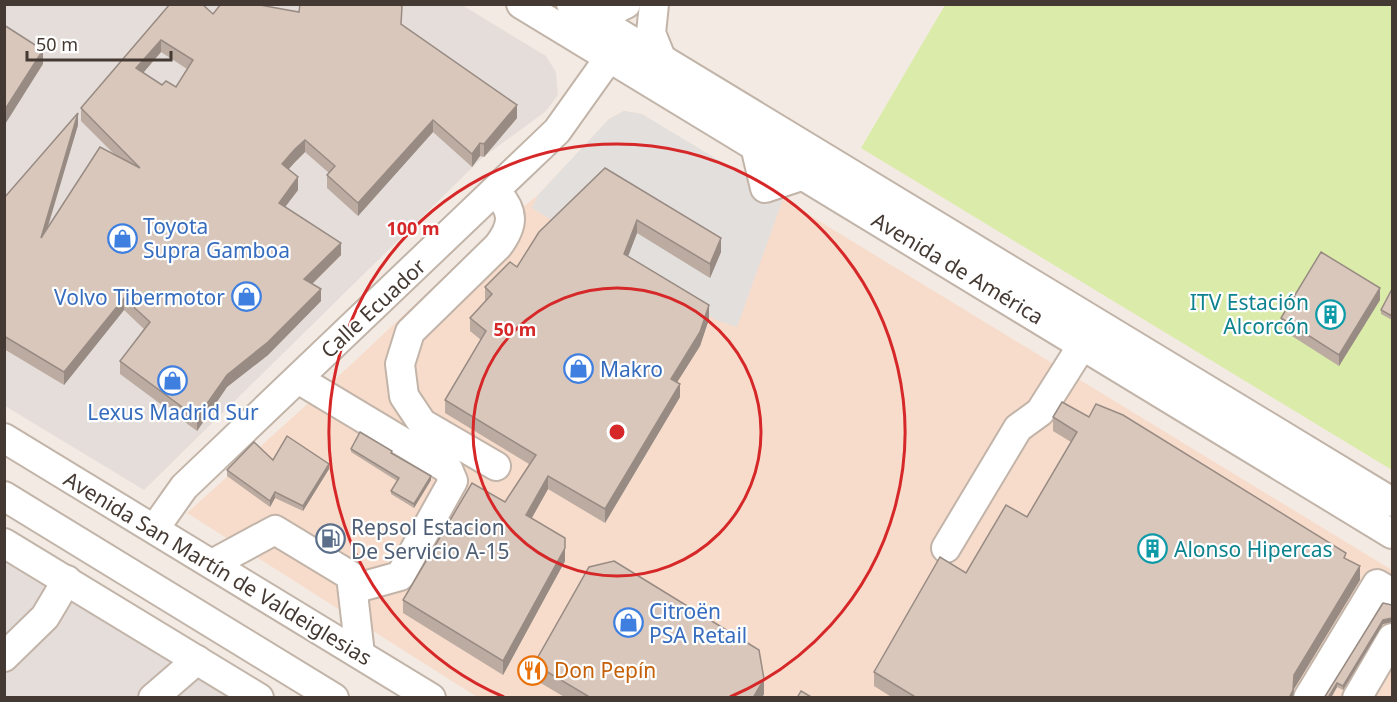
<svg xmlns="http://www.w3.org/2000/svg" width="1397" height="702" viewBox="0 0 1397 702" font-family="'Noto Sans',sans-serif">
  <rect width="100%" height="100%" fill="#f3ebe3"/>
  <polygon fill="#f7dccc" points="624,111 642,114 754,188 783,199 1392,570 1392,697 477,697 187,513 356,360 487,236 538,195 609,119"/>
  <g fill="#e5ddd9">
    <polygon points="4,5 462,5 546,56 556,72 558,95 545,112 482,158 144,490 5,406"/>
    <polygon points="5,540 266,697 5,697"/>
  </g>
  <polygon fill="#dbeba9" points="945,5 1392,5 1392,470 861,148"/>
  <polygon fill="#e3dfdc" points="624,111 642,114 783,199 737,327 716,320 532,208 538,195 609,119"/>
  <g fill="none" stroke-linecap="round" stroke-linejoin="round">
    <defs>
      <g id="minor">
        <polyline points="521,4 1392,534"/>
        <polyline points="571,4 1392,502"/>
        <polyline points="654,4 651,33 661,58"/>
        <polyline points="587,13 612,11 626,4"/>
        <polyline points="755,146 765,188 804,175"/>
        <path d="M495,191C515,211 514,225 498,246L410,332L400,364L404,396L422,423L496,466"/>
        <polyline points="298,379 448,469 453,481 400,576 353,589"/>
        <polyline points="4,438 431,698"/>
        <polyline points="4,496 334,698"/>
        <polyline points="155,528 184,487 557,131 609,58"/>
        <polyline points="4,543 259,698"/>
        <polyline points="946,548 1018,428 1040,412 1083,344"/>
        <polyline points="212,564 275,530 351,576 360,654"/>
        <polyline points="4,657 45,617 67,580"/>
        <polyline points="153,698 197,660"/>
        <polyline points="1308,698 1377,584 1392,593"/>
        <polyline points="1357,698 1392,638"/>
      </g>
    </defs>
    <use href="#minor" stroke="#c2b4a8" stroke-width="32"/>
    <use href="#minor" stroke="#fff" stroke-width="28"/>
  </g>
  <g fill="#bbaba1" fill-rule="evenodd">
    <path d="M170,4L213,14L299,12L401,24L517,118L484,157L480,156L472,167L433,132L358,216L327,188V175L329,173L305,152L288,169L298,190L285,207L341,255L312,284L321,301L268,355L227,387L197,431L120,374V361L144,329L124,310L64,385L4,349V198L78,125L47,227L114,154L81,121V108ZM161,52L187,69L176,87L162,85L143,73Z"/>
    <polygon points="605,168 721,252 710,278 637,233 628,256 709,319 700,346 677,382 680,397 605,523 548,489 532,518 565,561 503,675 403,613 403,600 505,502 529,464 445,413 445,400 481,340 470,331 470,318 486,301 485,300 485,287 517,267"/>
    <polygon points="1392,289 1392,320 1381,314 1381,310"/>
    <polygon points="1380,300 1339,366 1281,329 1281,318"/>
    <polygon points="1053,417 1346,559 1360,580 1294,689 1293,698 893,698 874,686 874,672 966,573 1027,517 1071,442 1053,431"/>
    <polygon points="351,449 392,454 431,480 414,508 391,494 391,491 397,481 351,452"/>
    <polygon points="273,460 329,469 303,511 275,498 270,507 227,476 227,470"/>
    <polygon points="1392,605 1392,622 1383,624 1343,690 1337,687 1331,698 1324,698"/>
    <polygon points="534,664 764,694 762,698 566,698 534,679"/>
  </g>
  <g fill="#988b83">
    <polygon points="161,40 161,52 136,81 136,68"/>
    <polygon points="43,50 43,64 4,126 4,111"/>
    <polygon points="517,105 517,118 484,157 484,144"/>
    <polygon points="78,113 78,125 41,250 41,238"/>
    <polygon points="433,120 433,132 358,216 358,203"/>
    <polygon points="305,140 305,152 295,162 282,177 282,164 295,149"/>
    <polygon points="480,143 480,156 472,167 472,154"/>
    <polygon points="298,177 298,190 279,215 279,203"/>
    <polygon points="637,220 637,233 624,267 624,254"/>
    <polygon points="721,238 721,252 710,278 710,264"/>
    <polygon points="341,243 341,255 304,292 304,279"/>
    <polygon points="1380,288 1380,300 1339,366 1339,355"/>
    <polygon points="321,289 321,301 268,355 227,387 197,431 197,418 227,375"/>
    <polygon points="124,298 124,310 64,385 64,372"/>
    <polygon points="709,305 709,319 700,346 671,392 671,379"/>
    <polygon points="680,384 680,397 605,523 605,509"/>
    <polygon points="329,464 329,469 303,511 303,506"/>
    <polygon points="431,476 431,480 414,508 414,504"/>
    <polygon points="548,476 548,489 526,528 526,515"/>
    <polygon points="275,492 275,498 270,507 270,501"/>
    <polygon points="565,548 565,561 503,675 503,661"/>
    <polygon points="1360,566 1360,580 1294,689 1293,698 1289,698 1294,675"/>
    <polygon points="1392,618 1392,622 1383,624 1343,690 1343,686 1383,620"/>
    <polygon points="764,679 764,694 762,698 753,698"/>
    <polygon points="1337,683 1337,687 1331,698 1328,698"/>
  </g>
  <g fill="#d9c7bb" stroke="#988b83" stroke-width="1.5" fill-rule="evenodd">
    <path d="M170,4H202L213,14L221,4H254L299,12L300,4H397L402,6L401,24L517,105L484,144L480,143L472,154L433,120L358,203L327,175L335,166L305,140L295,149L282,164L298,177L279,203L341,243L304,279L321,289L268,342L227,375L197,418L120,361L150,322L124,298L64,372L4,336V198L78,113L41,238L100,147L140,168L81,108ZM161,40L193,60L176,87L166,81L162,85L136,68Z"/>
    <polygon points="4,25 43,50 4,111"/>
    <polygon points="605,168 721,238 710,264 637,220 624,254 709,305 700,332 671,379 680,384 605,509 548,476 526,515 565,538 565,548 503,661 403,600 472,483 505,502 536,455 445,400 486,331 470,318 492,294 485,287 510,262 517,267 539,232"/>
    <polygon points="1321,252 1380,288 1339,355 1281,318"/>
    <polygon points="1392,289 1392,316 1381,310"/>
    <polygon points="1062,402 1089,417 1096,404 1123,415 1346,553 1344,558 1360,566 1294,675 1293,690 1289,698 917,698 874,672 940,557 966,573 1006,505 1027,517 1077,432 1053,417"/>
    <polygon points="360,432 392,451 391,453 431,476 414,504 391,491 399,478 351,449"/>
    <polygon points="287,436 329,464 303,506 275,492 270,501 227,470 254,442 273,460"/>
    <polygon points="614,561 759,650 764,679 753,698 591,698 534,664 589,567"/>
    <polygon points="1383,603 1392,605 1392,618 1383,620 1343,686 1337,683 1328,698 1324,698"/>
    <polygon points="801,691 813,698 797,698"/>
  </g>
  <g fill="none" stroke="#d62828" stroke-width="3">
    <circle cx="617" cy="432" r="144"/>
    <path d="M504 697A288 288 0 1 1 730 697"/>
  </g>
  <defs>
    <symbol id="shop-ring" viewBox="-11 -11 22 22"><circle r="9.5" fill="#fff" stroke="#3f7fe0" stroke-width="1.5"/><path d="M-5-2.5h2.3a2.7 3.5 0 0 1 5.4 0H5L5.5 6h-11ZM-1.5-2.5h3a1.5 2.3 0 0 0-3 0Z" fill="#3f7fe0"/></symbol>
    <symbol id="building-ring" viewBox="-11 -11 22 22"><circle r="9.5" fill="#fff" stroke="#0f9aa8" stroke-width="1.5"/><path d="M-4-6H4V6H1V3H-1V6H-4ZM-2.5-4.3h1.7v1.8h-1.7ZM.8-4.3h1.7v1.8H.8ZM-2.5-1h1.7V.8h-1.7ZM.8-1h1.7V.8H.8Z" fill="#0f9aa8"/></symbol>
    <symbol id="fuel-ring" viewBox="-11 -11 22 22"><circle r="9.5" fill="#fff" stroke="#5c6f8a" stroke-width="1.5"/><path d="M-5.5-6h7V0h2V4h1.3V-2.5L3-4.5l.8-.8L6-3V5H2.5V1h-1V6h-7ZM-4.2-4.7v3.2H.2V-4.7Z" fill="#5c6f8a"/></symbol>
    <symbol id="restaurant-ring" viewBox="-11 -11 22 22"><circle r="9.5" fill="#fff" stroke="#e8710a" stroke-width="1.5"/><path d="M-5-6h1v4h1v-4h1v4h1v-4h1v5L-1.5 .5V6h-2V.5L-5-1ZM5-6V6H3V1.5H1.5Q1.5-4 5-6Z" fill="#e8710a"/></symbol>
  </defs>
  <g fill-rule="evenodd">
    <use href="#shop-ring" x="106" y="222" width="33" height="33"/>
    <use href="#shop-ring" x="230" y="280" width="33" height="33"/>
    <use href="#building-ring" x="1314" y="298" width="33" height="33"/>
    <use href="#shop-ring" x="562" y="352" width="33" height="33"/>
    <use href="#shop-ring" x="156" y="364" width="33" height="33"/>
    <use href="#fuel-ring" x="314" y="522" width="33" height="33"/>
    <use href="#building-ring" x="1136" y="532" width="33" height="33"/>
    <use href="#shop-ring" x="612" y="606" width="33" height="33"/>
    <use href="#restaurant-ring" x="516" y="654" width="33" height="33"/>
  </g>
  <g text-anchor="middle" dominant-baseline="central" stroke-width="4.5" stroke-linejoin="round" paint-order="stroke">
    <g font-size="21" fill="#366cbe" stroke="#fff" text-anchor="start">
      <text x="143" y="226">Toyota<tspan x="143" dy="24">Supra Gamboa</tspan></text>
      <text x="225" y="297" text-anchor="end">Volvo Tibermotor</text>
      <text x="600" y="369">Makro</text>
      <text x="173" y="412" text-anchor="middle">Lexus Madrid Sur</text>
      <text x="649" y="611">Citroën<tspan x="649" dy="24">PSA Retail</tspan></text>
    </g>
    <g font-size="21" fill="#453a33" stroke="#fff">
      <text transform="translate(958 268) rotate(31)">Avenida de América</text>
      <text transform="translate(373 308) rotate(-43)">Calle Ecuador</text>
      <text transform="translate(218 568) rotate(31)">Avenida San Martín de Valdeiglesias</text>
    </g>
    <g font-size="21" fill="#0d838f" stroke="#fff" text-anchor="end">
      <text x="1309" y="302">ITV Estación<tspan x="1309" dy="24">Alcorcón</tspan></text>
      <text x="1174" y="549" text-anchor="start">Alonso Hipercas</text>
    </g>
    <g font-size="21" fill="#4e5e75" stroke="#fff" text-anchor="start">
      <text x="351" y="527">Repsol Estacion<tspan x="351" dy="24">De Servicio A-15</tspan></text>
    </g>
    <g font-size="21" fill="#c56008" stroke="#fff" text-anchor="start">
      <text x="554" y="670">Don Pepín</text>
    </g>
  </g>
  <circle cx="617" cy="432" r="9" fill="#d62828" stroke="#fff" stroke-width="3"/>
  <g font-size="18" text-anchor="middle" font-weight="bold" fill="#d62828" stroke="#fff" stroke-width="4.5" stroke-linejoin="round" paint-order="stroke">
    <text x="413" y="235">100 m</text>
    <text x="515" y="336">50 m</text>
  </g>
  <rect width="1397" height="702" fill="none" stroke="#453a33" stroke-width="12"/>
  <path d="M27 51v9h144v-9" fill="none" stroke="#453a33" stroke-width="3"/>
  <text x="36" y="51" font-size="18" fill="#453a33" stroke="#ffffff" stroke-width="4.5" paint-order="stroke">50 m</text>
</svg>
